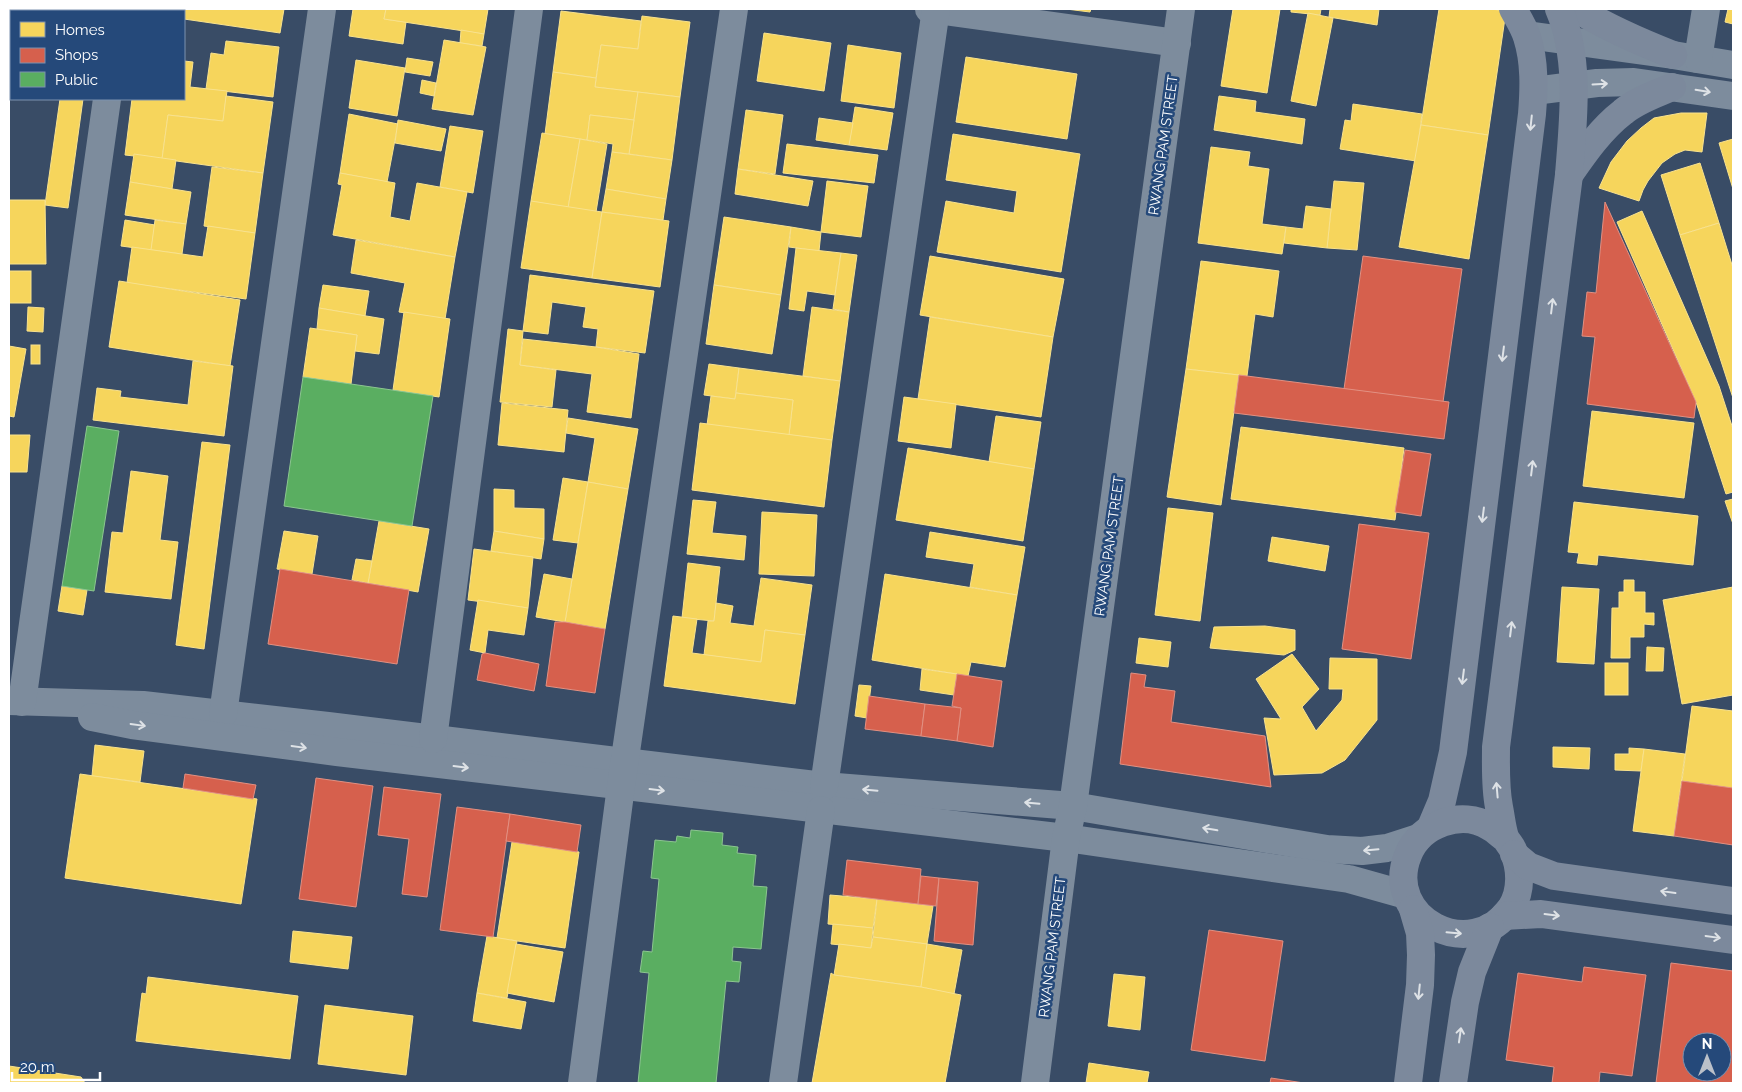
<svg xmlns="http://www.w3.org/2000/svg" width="1742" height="1092" viewBox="0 0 1742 1092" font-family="Raleway,sans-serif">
  <rect width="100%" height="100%" fill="#394c66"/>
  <g fill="#f6d55c" stroke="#f9e28d">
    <polygon points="9,9 28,10 28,11 11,11 11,73 9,72"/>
    <polygon points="75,9 95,9 94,11 75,11"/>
    <polygon points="153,9 284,9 280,33 184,19 184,11 152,11"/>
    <polygon points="353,9 386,9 384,19 406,22 403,44 349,36"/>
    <polygon points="386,9 488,9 484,34 384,19"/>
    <polygon points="1066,9 1091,9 1090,12"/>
    <polygon points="1233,9 1280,9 1267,93 1221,86"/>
    <polygon points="1291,9 1321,9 1320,15 1291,12"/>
    <polygon points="1330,9 1379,9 1377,25 1329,17"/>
    <polygon points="1439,9 1491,9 1506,11 1488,135 1421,125"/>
    <polygon points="1728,9 1733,9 1733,24 1725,22"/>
    <polygon points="561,11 641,21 638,49 601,45 596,78 553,72"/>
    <polygon points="1308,13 1333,18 1316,106 1291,101"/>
    <polygon points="642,16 690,22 680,97 595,87 601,45 638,49"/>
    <polygon points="461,30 484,34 482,46 460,43"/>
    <polygon points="764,33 831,43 824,91 757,81"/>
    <polygon points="444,40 486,47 473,115 432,109"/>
    <polygon points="226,41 279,47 273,97 206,89 211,53 224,55"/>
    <polygon points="848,45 901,53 894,108 841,101"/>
    <polygon points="966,57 1077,74 1067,139 956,122"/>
    <polygon points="407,58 433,62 430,76 405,72"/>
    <polygon points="356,60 405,68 397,116 349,108"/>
    <polygon points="184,61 193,62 190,87 227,91 223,121 168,115 162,159 125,155 132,99 184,99"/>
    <polygon points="553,72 596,78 595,87 638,92 634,120 590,115 587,140 545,134"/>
    <polygon points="422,80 436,83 434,96 420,93"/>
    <polygon points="638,92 680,97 672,160 629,154"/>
    <polygon points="226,96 273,102 263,173 162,159 168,115 223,121"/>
    <polygon points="1219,96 1256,101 1255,112 1305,119 1302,144 1214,130"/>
    <polygon points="60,99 83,99 68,208 45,205"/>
    <polygon points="1353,104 1422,114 1416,161 1340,149 1345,120 1351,121"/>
    <polygon points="855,107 893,113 887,150 849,145"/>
    <polygon points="746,110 783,115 775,174 738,169"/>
    <polygon points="1681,113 1707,113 1702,152 1685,150 1675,154 1662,163 1648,181 1643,190 1639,201 1599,188 1611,162 1627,141 1641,128 1654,118"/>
    <polygon points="349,114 398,124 387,182 340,173"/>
    <polygon points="590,115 634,120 629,154 612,152 613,144 587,140"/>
    <polygon points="819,118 853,123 849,145 816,140"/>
    <polygon points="398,120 446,129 441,151 395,143"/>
    <polygon points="1421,125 1488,135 1469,259 1399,247"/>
    <polygon points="450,126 483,131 473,193 440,187"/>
    <polygon points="542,133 580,139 568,208 531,201"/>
    <polygon points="953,134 1080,154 1061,272 937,252 946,201 1014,213 1017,191 946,180"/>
    <polygon points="580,139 607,144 596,212 568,208"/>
    <polygon points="1733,139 1733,189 1719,143"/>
    <polygon points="787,144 878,155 874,183 783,173"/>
    <polygon points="1211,147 1250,152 1248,166 1269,169 1262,224 1286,227 1282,254 1198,243"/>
    <polygon points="612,152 672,160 666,199 606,189"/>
    <polygon points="134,154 176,160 172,189 130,182"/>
    <polygon points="1700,163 1719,223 1680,235 1661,175"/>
    <polygon points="212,167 263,173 255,233 204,226"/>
    <polygon points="738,169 813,181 808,206 735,194"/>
    <polygon points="340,173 395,183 390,217 410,221 417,183 467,192 455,257 333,235 342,185 338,184"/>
    <polygon points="827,181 868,186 861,237 821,232"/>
    <polygon points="1334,181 1364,183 1357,250 1327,248"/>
    <polygon points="130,182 191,192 186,224 125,215"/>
    <polygon points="606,189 666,199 663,220 602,212"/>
    <polygon points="9,200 45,200 46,264 9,264"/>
    <polygon points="531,201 602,212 592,278 521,268"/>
    <polygon points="1306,206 1331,209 1327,248 1284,243 1286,227 1303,229"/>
    <polygon points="1642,211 1719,386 1733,429 1733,492 1726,494 1696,402 1617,222"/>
    <polygon points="602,212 669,221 660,287 592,278"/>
    <polygon points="724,217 791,227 781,295 714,285"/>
    <polygon points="125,220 155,225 151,250 121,246"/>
    <polygon points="155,220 186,224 182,254 151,250"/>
    <polygon points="1719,223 1733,268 1733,398 1680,235"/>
    <polygon points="208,226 255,233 246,299 127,283 132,247 203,257"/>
    <polygon points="791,227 821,232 819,251 789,247"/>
    <polygon points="356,240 455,257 445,319 399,312 405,283 351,273"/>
    <polygon points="796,248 841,253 835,295 807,291 804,311 789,309"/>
    <polygon points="841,253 857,255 849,312 833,309"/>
    <polygon points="930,256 1064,279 1053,337 920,315"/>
    <polygon points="1201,261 1279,271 1273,317 1255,314 1247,376 1186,369"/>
    <rect x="9" y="271" width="22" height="32"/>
    <polygon points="530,275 654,291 645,353 596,347 598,329 583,327 586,307 552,302 548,334 523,331"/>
    <polygon points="119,281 240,300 230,366 109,347"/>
    <polygon points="323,285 369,291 365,316 319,308"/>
    <polygon points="714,285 781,295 772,354 706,344"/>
    <polygon points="28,307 44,308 43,332 27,331"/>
    <polygon points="812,307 849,312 840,381 803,376"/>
    <polygon points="319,308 384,319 379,354 355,351 357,335 317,329"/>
    <polygon points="404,312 450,319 439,397 393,390"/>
    <polygon points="930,317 1053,337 1041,417 918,399"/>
    <polygon points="310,328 357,335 351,384 303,377"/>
    <polygon points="508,329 523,331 520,365 556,370 552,407 500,402"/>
    <polygon points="523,339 596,347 639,354 631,418 587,412 592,374 520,365"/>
    <rect x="31" y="345" width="9" height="19"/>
    <polygon points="9,346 26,349 14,417 9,416"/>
    <polygon points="193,361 233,366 224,436 93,420 97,388 121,391 120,397 188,405"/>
    <polygon points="709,364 739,368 735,399 704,395"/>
    <polygon points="739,368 840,381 832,440 789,435 793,400 736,393"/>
    <polygon points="1186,369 1239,375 1221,505 1167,497"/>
    <polygon points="736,393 793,400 789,435 707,425 711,396 735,399"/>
    <polygon points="904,397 956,404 951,448 898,441"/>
    <polygon points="502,403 568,410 564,452 498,445"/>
    <polygon points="1592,411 1694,423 1684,498 1583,486"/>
    <polygon points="996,416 1041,422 1034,469 989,462"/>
    <polygon points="568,418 638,429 628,489 588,482 595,438 566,433"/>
    <polygon points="700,423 832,440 824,507 692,490"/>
    <polygon points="1241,427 1404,448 1395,520 1231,499"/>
    <polygon points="9,435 30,435 27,472 9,472"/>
    <polygon points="202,442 230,445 204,649 176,645"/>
    <polygon points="908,448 1034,469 1023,541 896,520"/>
    <polygon points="131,471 168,476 160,540 178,542 171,599 105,592 112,532 123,533"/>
    <polygon points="563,478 588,482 578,543 553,540"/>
    <polygon points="588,482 628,489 605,629 565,622"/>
    <polygon points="494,489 514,490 514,508 544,509 544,539 494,531"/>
    <polygon points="1733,499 1733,524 1725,501"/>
    <polygon points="693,500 716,502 712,533 746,536 744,560 687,554"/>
    <polygon points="1574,502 1698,516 1693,565 1598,555 1597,565 1577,563 1579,553 1568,552"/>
    <polygon points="1168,508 1213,513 1200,621 1155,615"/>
    <polygon points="762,512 817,515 814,576 759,574"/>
    <polygon points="379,521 429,529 418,592 368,583"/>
    <polygon points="284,531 318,536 312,574 277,569"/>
    <polygon points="494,531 544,539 541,559 491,551"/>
    <polygon points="930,532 1025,547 1017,595 970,587 974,564 926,557"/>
    <polygon points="1272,537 1329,546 1325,571 1268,561"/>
    <polygon points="474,549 533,557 528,608 468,600"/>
    <polygon points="356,559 372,561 368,583 352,580"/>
    <polygon points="688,563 720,567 714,621 682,618"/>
    <polygon points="544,574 572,579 565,622 536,617"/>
    <polygon points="885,574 1017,595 1005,667 971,662 968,676 872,660"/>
    <polygon points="761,578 812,585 805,635 765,630 761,662 704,655 708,621 714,621 716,603 733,606 730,623 754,626"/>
    <polygon points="1624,580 1634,580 1634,592 1645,592 1645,613 1654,613 1654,625 1644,624 1644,637 1630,637 1630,658 1611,658 1612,608 1619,608 1619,592 1624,592"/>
    <polygon points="62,586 87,590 83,615 58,611"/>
    <polygon points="1562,587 1599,589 1594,664 1557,662"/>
    <polygon points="1733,587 1733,695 1682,704 1663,600"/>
    <polygon points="478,600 528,608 524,635 488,630 485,653 470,650"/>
    <polygon points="673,616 697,619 692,653 761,662 765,630 805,635 795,704 664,686"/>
    <polygon points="1265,626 1295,630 1295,650 1284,655 1210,648 1214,627"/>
    <polygon points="1139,638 1171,642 1168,667 1136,663"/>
    <polygon points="1647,647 1664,648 1663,671 1646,671"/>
    <polygon points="1292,654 1319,689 1302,707 1316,731 1342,700 1343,689 1329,689 1330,658 1377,659 1377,720 1345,760 1322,773 1274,775 1264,718 1281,719 1256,679"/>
    <rect x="1605" y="663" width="23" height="32"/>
    <polygon points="922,669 957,674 954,695 920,690"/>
    <polygon points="859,685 871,686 867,718 855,716"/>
    <polygon points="1692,706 1733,711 1733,788 1682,781"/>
    <polygon points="95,745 144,751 140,782 92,776"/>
    <polygon points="1553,747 1590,748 1589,769 1553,767"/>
    <polygon points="1629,748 1644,749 1641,771 1615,770 1615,754 1629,754"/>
    <polygon points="1644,749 1685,754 1674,836 1633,831"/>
    <polygon points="80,774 257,799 241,904 65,878"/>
    <polygon points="512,842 579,852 565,948 497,938"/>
    <polygon points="830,895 877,899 873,928 828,924"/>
    <polygon points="877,899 933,906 927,944 873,937"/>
    <polygon points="833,924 873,928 871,948 831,944"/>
    <polygon points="293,931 352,937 348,969 290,962"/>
    <polygon points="487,936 517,941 507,998 477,993"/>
    <polygon points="873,937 927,944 921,987 834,975 839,944 871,948"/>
    <polygon points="516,944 563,952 554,1002 507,993"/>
    <polygon points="927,944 962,950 954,994 921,987"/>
    <polygon points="831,973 834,975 921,987 961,995 945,1083 812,1083"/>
    <polygon points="1114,974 1145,977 1140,1030 1108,1026"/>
    <polygon points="148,977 298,996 290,1059 136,1041 142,993 146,994"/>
    <polygon points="477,993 526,1002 521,1029 473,1021"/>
    <polygon points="325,1005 413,1016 406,1075 318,1064"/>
    <polygon points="1089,1063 1149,1072 1147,1083 1086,1083"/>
    <polygon points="9,1066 81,1077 85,1083 9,1083"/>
  </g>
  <g fill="#d6604d" stroke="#e29082" fill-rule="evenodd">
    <polygon points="1605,202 1696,402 1694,418 1587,404 1595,337 1582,336 1587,292 1596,293"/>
    <polygon points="1363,256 1462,269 1443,402 1344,389"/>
    <polygon points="1239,375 1449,402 1444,439 1234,413"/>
    <polygon points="1405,450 1431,454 1421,516 1395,512"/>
    <polygon points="1359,524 1429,533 1411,659 1342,649"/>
    <polygon points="280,569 409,590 397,664 268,644"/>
    <polygon points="555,622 565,622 605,629 595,693 546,686"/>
    <polygon points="485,653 539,664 534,691 477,680 482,654"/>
    <polygon points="1131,673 1146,675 1144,687 1175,691 1171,722 1265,736 1271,787 1120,764"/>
    <polygon points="957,674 1002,681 993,747 957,741 961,708 952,706"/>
    <polygon points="869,696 925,704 921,736 865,729"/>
    <polygon points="925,704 961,708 957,741 921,736"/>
    <polygon points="185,774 256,785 253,799 183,788"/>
    <polygon points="316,778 373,786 356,907 299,899"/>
    <polygon points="1682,781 1733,788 1733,845 1674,836"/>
    <polygon points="384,787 441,794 427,897 402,894 409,839 378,835"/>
    <polygon points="457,807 510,814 493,937 440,930"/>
    <polygon points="510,814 581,825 577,852 506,841"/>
    <polygon points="847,860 921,869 918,904 843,895"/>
    <polygon points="921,876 939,878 936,906 918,904"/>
    <polygon points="939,878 978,882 973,945 934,941"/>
    <polygon points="1209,930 1283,941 1265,1061 1191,1050"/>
    <path d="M1671,963L1733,971V1083H1656ZM1692,1042H1722V1072H1692Z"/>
    <polygon points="1584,967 1646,975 1632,1076 1600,1072 1599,1083 1552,1083 1554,1067 1506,1060 1518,973 1582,982"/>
    <polygon points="1271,1078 1304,1083 1270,1083"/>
  </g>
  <g fill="#5aae61" stroke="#8cc690">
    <polygon points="303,377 433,396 412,526 284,506"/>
    <polygon points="87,426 119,431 94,591 62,586"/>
    <polygon points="691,830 723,833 722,845 738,847 737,853 756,855 753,886 767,887 761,949 733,947 732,961 741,962 739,982 726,981 716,1083 638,1083 649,973 640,972 643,951 652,952 659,879 651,878 655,840 676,842 677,836 690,838"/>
  </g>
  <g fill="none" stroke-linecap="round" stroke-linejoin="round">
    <g stroke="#7d8c9d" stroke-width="28">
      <polyline points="929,9 1177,43"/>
      <polyline points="119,11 120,9"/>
      <polyline points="1527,35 1673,55 1733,65"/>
      <polyline points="1698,59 1706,9"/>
      <polyline points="1534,91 1597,83 1634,82 1733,96"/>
      <polyline points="9,701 143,705 328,726 824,786 1073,806 1327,849 1362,851 1387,848 1418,838"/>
      <polyline points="22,702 107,99"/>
      <polyline points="223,714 322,9"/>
      <polyline points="92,717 132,725 337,752 1066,838 1349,879 1406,895"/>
      <polyline points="433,739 529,9"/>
      <polyline points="824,786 936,9"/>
      <polyline points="582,1083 621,786 734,9"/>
      <polyline points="783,1083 821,810"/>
      <polyline points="1035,1083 1066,838 1073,806 1181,9"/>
    </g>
    <g stroke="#7c899c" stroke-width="28">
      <path d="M1577,9C1607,28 1640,42 1673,55"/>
      <path d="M1569,175C1585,152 1601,129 1623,112C1637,100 1656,94 1672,87"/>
      <path d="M1431,827L1442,801L1453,752L1532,114C1534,89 1535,62 1527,37C1524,27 1518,18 1513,9"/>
      <path d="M1505,838C1500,835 1496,830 1490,827C1462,809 1420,824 1408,855C1382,919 1472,965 1511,908C1522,891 1521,868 1513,850C1511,845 1507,842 1505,837C1502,828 1501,817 1499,807C1495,787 1496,767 1496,747L1569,175C1573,121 1581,60 1559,9"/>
      <polyline points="1514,854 1528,866 1554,876 1733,901"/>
      <polyline points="1504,916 1541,914 1733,940"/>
      <polyline points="1408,1083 1420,985 1421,955 1420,933 1413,909"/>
      <polyline points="1453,1083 1465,1002 1472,972 1490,927"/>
    </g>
  </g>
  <defs><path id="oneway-shaft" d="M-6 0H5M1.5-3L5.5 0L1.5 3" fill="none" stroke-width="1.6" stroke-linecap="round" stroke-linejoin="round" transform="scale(1.25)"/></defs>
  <g stroke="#dee2e6">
    <use href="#oneway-shaft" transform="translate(1600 84) rotate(-3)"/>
    <use href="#oneway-shaft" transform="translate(1703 91) rotate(9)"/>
    <use href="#oneway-shaft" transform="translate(1531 123) rotate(96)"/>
    <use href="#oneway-shaft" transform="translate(1552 306) rotate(-83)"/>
    <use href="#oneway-shaft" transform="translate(1503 354) rotate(97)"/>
    <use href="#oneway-shaft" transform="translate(1532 468) rotate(-83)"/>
    <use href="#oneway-shaft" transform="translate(1483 515) rotate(97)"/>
    <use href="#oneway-shaft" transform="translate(1511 629) rotate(-83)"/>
    <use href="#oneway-shaft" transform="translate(1463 677) rotate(97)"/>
    <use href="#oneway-shaft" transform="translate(138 725) rotate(8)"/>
    <use href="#oneway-shaft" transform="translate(299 747) rotate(8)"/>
    <use href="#oneway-shaft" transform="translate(461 767) rotate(7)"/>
    <use href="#oneway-shaft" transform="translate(657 790) rotate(7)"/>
    <use href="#oneway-shaft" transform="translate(870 790) rotate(-175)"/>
    <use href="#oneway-shaft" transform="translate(1497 790) rotate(-95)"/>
    <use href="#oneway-shaft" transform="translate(1032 803) rotate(-175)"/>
    <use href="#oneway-shaft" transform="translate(1210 829) rotate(-170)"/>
    <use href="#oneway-shaft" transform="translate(1371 850) rotate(175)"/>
    <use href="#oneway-shaft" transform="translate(1668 892) rotate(-172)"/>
    <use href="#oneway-shaft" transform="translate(1552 915) rotate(7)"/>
    <use href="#oneway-shaft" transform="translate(1454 933) rotate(5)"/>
    <use href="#oneway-shaft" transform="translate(1713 937) rotate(8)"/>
    <use href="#oneway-shaft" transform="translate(1419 992) rotate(96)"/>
    <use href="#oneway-shaft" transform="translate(1460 1035) rotate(-82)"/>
  </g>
  <g text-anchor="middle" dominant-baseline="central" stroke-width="5" stroke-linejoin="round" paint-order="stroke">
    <g font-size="14" fill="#fff" stroke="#25497a">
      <text transform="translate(1163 145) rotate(-82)">RWANG PAM STREET</text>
      <text transform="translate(1109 546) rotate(-82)">RWANG PAM STREET</text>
      <text transform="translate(1052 947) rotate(-83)">RWANG PAM STREET</text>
    </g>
  </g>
  <rect width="1742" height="1092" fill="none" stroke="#ffffff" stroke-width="20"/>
  <rect x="10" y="10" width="175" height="90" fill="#25497a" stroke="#7c92af"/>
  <rect x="20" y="22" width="25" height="15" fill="#f6d55c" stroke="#7c92af"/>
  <text x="55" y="35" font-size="15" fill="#ffffff">Homes</text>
  <rect x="20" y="48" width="25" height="15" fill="#d6604d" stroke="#7c92af"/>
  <text x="55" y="60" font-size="15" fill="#ffffff">Shops</text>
  <rect x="20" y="72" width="25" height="15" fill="#5aae61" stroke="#7c92af"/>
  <text x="55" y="85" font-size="15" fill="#ffffff">Public</text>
  <g transform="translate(1707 1057)"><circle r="24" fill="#25497a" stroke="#7c92af"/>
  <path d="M0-4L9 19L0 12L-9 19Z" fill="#bac0c9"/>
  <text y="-8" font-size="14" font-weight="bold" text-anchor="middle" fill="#ffffff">N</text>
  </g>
  <path d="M12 1072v8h88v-8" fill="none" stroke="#ffffff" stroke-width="2.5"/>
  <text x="20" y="1072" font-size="15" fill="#ffffff" stroke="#25497a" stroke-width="4" paint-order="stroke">20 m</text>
</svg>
